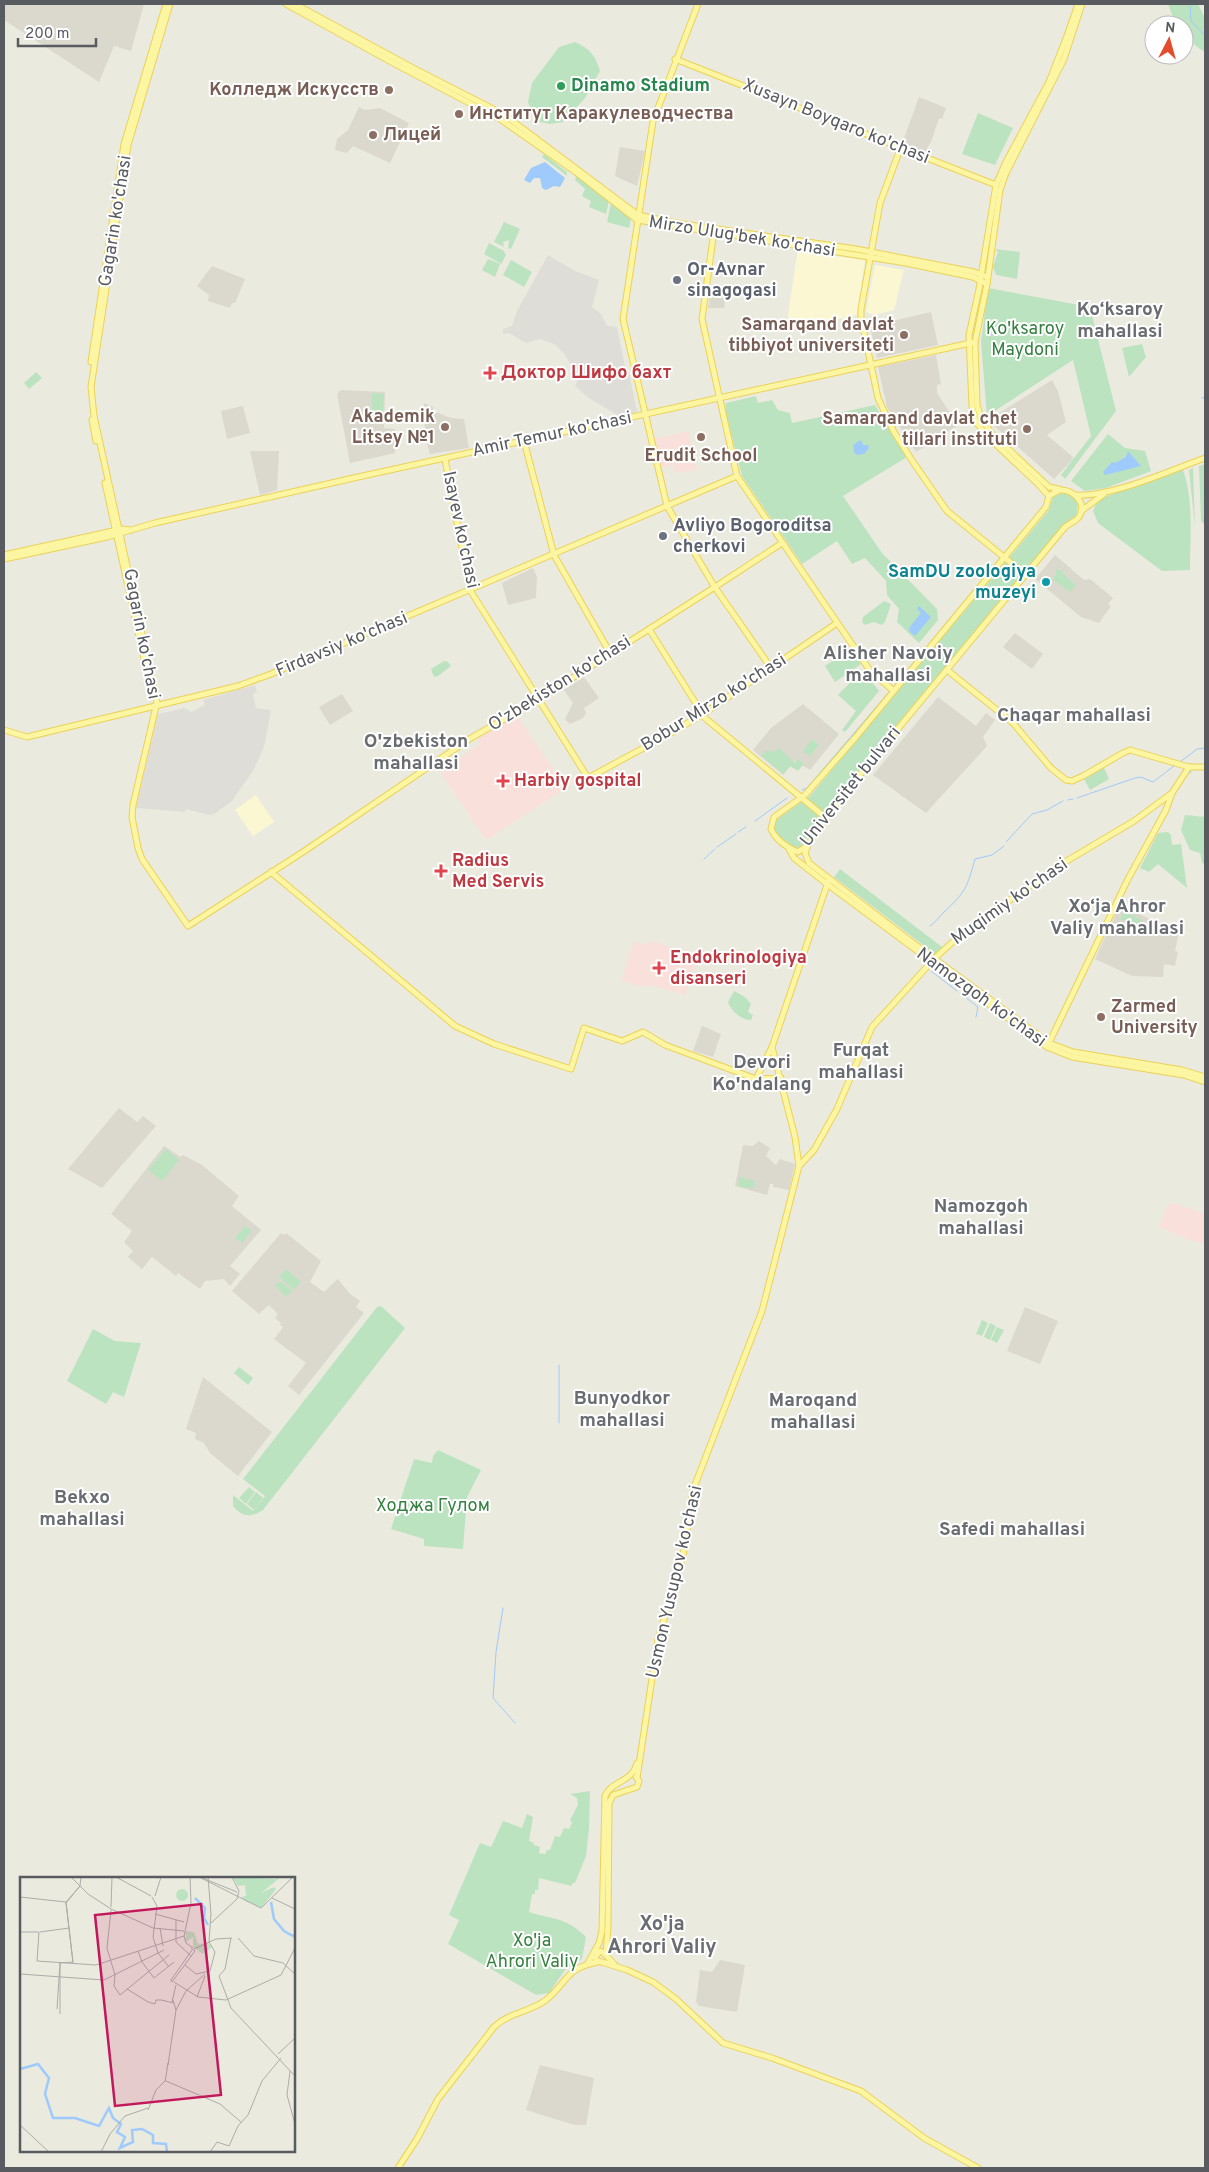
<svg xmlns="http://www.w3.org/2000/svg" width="1209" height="2172" viewBox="0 0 1209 2172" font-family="Overpass,sans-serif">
  <rect width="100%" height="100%" fill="#ebeadf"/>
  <g fill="#fcf7d3">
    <polygon points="798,248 816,251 820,254 865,260 857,315 791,329 788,315"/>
    <polygon points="875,265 904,270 894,310 873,315 866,312"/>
    <polygon points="256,795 274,822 253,836 235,810"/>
  </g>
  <g fill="#deddd7">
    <polygon points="548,255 575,271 599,280 592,307 601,314 607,326 617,327 626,372 629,373 637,412 619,416 589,398 575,386 580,375 575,372 564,353 554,344 540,339 526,343 509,333 503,334 503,329 512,326 517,311"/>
    <polygon points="255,685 257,692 253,694 256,708 271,710 264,747 253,771 231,802 214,814 209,815 186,809 185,812 136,808 158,714 185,708 191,712 205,705 203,700"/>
  </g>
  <g fill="#dbd9cd">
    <polygon points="4,4 144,4 131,51 114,46 99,82 4,20"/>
    <polygon points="919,97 946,108 942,119 939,118 931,142 927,148 927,154 902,144"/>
    <polygon points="359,107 365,110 380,108 409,123 390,163 353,146 347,153 335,150 337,139 348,130"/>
    <polygon points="620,147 645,151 637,186 615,176"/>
    <polygon points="212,266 245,279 235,303 232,303 230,308 208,301 209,295 197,286"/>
    <polygon points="711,292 726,294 724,308 708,308"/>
    <polygon points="931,312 938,345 877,358 870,326"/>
    <polygon points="936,355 941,384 937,385 937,393 958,425 916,452 887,407 878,367"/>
    <polygon points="1052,380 1058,391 1066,422 1047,435 1074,458 1054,479 991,423 993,417"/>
    <polygon points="341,390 385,392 384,428 395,429 395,453 350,463 337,394"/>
    <polygon points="424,403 433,407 433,411 451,418 464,419 469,448 430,454 425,436"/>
    <polygon points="243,406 250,433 227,439 221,411"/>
    <polygon points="250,451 279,451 277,490 260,495"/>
    <polygon points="1055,555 1084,580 1090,579 1113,598 1108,604 1111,606 1099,623 1081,617 1035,579"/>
    <polygon points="533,568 537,577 536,598 508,605 502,583"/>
    <polygon points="1015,633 1043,654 1032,669 1003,647"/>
    <polygon points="584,677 599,698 584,708 586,713 583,718 570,724 565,719 573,703 564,690"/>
    <polygon points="342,694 353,711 330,725 319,707"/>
    <polygon points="938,697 976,726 986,713 995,720 983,737 987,746 926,813 873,775"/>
    <polygon points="803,704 839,734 810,770 795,761 783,775 753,750 771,728"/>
    <polygon points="1120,905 1179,933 1175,951 1178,952 1175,966 1164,964 1163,977 1132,976 1095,959"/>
    <polygon points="702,1026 721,1034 713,1057 693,1051"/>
    <polygon points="119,1108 137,1122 143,1116 156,1126 102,1188 68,1169"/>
    <polygon points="759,1141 770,1148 766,1156 776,1165 780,1159 795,1164 789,1190 773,1187 773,1184 770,1184 767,1195 735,1186 743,1145 753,1146"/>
    <polygon points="164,1146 181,1157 183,1155 202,1165 239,1196 232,1206 261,1230 230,1266 240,1274 230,1286 224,1279 205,1281 200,1289 178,1273 176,1276 152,1257 142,1269 128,1257 133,1251 124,1242 132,1231 111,1214"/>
    <polygon points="281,1233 284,1235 286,1233 321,1261 310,1282 324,1292 338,1279 350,1294 360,1301 356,1307 364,1313 299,1395 288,1386 306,1363 274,1339 283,1327 280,1325 281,1323 275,1318 278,1314 269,1305 259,1314 232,1291"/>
    <polygon points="1025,1307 1058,1321 1040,1364 1007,1351"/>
    <polygon points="203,1377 272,1432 238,1476 210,1453 204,1443 195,1439 196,1433 186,1429"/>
    <polygon points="720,1960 745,1965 737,2012 699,2006 696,2002 700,1970 712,1972"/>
    <polygon points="540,2065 594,2078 586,2125 575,2125 526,2110"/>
  </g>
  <g fill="#f9e0da">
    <polygon points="688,431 697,470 675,473 673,465 660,468 654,439"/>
    <polygon points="517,716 566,788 486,840 441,773 457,762 456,760 480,744 477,739"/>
    <polygon points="650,940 698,957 685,995 654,986 639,986 621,980 634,941 648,946"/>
    <polygon points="1173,1203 1205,1214 1205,1244 1187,1239 1159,1227 1167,1206"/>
  </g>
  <g fill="#bce3c0">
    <path d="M1168,4H1198L1205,18V52C1195,46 1184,38 1184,25H1180L1173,17Z"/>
    <path d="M575,42C590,49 595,55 600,71L585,98L563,122L550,124L540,122L534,118L528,102L532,83L559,47Z"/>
    <polygon points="978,113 1013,128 995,165 962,154"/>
    <polygon points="544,154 567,172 567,176 542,157"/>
    <polygon points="576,176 609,201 606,214 589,207 591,201 582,196 585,189 575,180"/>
    <polygon points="611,203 631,218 629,228 607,222"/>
    <polygon points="504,222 520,229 511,249 508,248 509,240 503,242 504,247 494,242"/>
    <polygon points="489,243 504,251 506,255 501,264 484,254"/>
    <polygon points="995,249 1020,252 1017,279 996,275 993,267 998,252"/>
    <polygon points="488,259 500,264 495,277 482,270"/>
    <polygon points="511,260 532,272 524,287 503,275"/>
    <polygon points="988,288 1090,307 1116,411 1065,479 1061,475 1091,436 1073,360 987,416 981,342"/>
    <polygon points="1142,344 1146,357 1129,377 1122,348"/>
    <polygon points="36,372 42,378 29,389 24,383"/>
    <polygon points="372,393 384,394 383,411 372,411"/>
    <polygon points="756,396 758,403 772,400 778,410 790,413 792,423 875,405 907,457 843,496 882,553 937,609 938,620 919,643 897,622 899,609 887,595 886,581 865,558 852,564 837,541 802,564 742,476 725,410 726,403"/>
    <polygon points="1108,434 1125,448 1145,451 1151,471 1106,488 1085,491 1071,481"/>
    <polygon points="1205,464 1205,525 1201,521 1199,466"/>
    <polygon points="1193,468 1195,527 1189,470"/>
    <path d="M1183,470C1194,500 1190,538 1190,570L1162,571L1098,523L1093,511L1096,504L1104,497Z"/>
    <path d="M1064,492L1073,496L1078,503L1076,516L1067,522L826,809L801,847L794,848C785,841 767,832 776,820L810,796L1049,510L1053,497Z"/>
    <polygon points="1057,569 1061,571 1065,570 1062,573 1076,585 1070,592 1052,579 1057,573 1055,571"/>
    <polygon points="884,601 891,604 885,622 882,625 874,622 865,625 862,622 863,617"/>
    <polygon points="851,648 861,664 835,682 825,666"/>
    <polygon points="444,661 448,662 451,666 438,676 434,677 431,669"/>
    <polygon points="862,670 879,691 845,732 842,730 856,711 838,695"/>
    <polygon points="812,739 819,745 810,756 803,751"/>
    <polygon points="779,748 795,763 798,759 804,764 798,771 790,766 783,774 761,756 767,750 773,752"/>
    <polygon points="1104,768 1109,779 1090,790 1084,779"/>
    <polygon points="1185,815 1205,817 1205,864 1202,863 1200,853 1190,850 1181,830"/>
    <polygon points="1168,832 1171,835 1172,845 1181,844 1187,888 1158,864 1149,872 1140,868 1158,833"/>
    <polygon points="840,869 942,947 935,954 834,877"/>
    <polygon points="1124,911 1142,920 1138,927 1120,919"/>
    <path d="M734,991L745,997L751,1004L748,1012L753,1015L751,1020C741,1020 731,1011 728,1002Z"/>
    <polygon points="166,1149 179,1160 162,1181 148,1170"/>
    <polygon points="739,1177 755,1181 754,1189 738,1186"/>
    <polygon points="245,1226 252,1231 242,1243 235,1238"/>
    <polygon points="286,1269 301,1282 294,1290 279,1277"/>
    <polygon points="280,1281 292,1291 287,1297 275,1286"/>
    <path d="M381,1306L405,1328L263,1510C251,1518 242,1517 233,1506V1495L253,1511L265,1496L243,1479L377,1307Z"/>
    <polygon points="982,1320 988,1323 982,1336 976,1334"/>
    <polygon points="990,1323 996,1326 990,1340 984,1337"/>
    <polygon points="997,1327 1004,1330 997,1343 991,1340"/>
    <polygon points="93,1329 115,1341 141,1343 124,1397 113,1392 106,1404 67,1381"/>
    <polygon points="239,1367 253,1378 248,1385 234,1373"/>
    <polygon points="438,1450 481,1470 467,1497 463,1549 424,1546 424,1539 391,1529 414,1459 432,1463 433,1456"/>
    <polygon points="249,1487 255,1492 246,1504 239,1498"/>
    <polygon points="256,1492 263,1498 254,1510 247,1504"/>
    <path d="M590,1791L589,1829L586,1856L575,1883H573L571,1886L539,1878L538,1890H535V1894H532L529,1912C554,1920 566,1917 586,1937L582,1959L565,1970L549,1993L536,1995L448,1944L459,1920L449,1915L480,1843L491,1847L503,1821L522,1828L527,1814L533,1817L529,1841L534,1843V1845L540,1847L539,1853L545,1854L547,1850H550L555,1836L560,1837L564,1828L569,1829L572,1823L570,1820L578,1805L577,1798L570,1794Z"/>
  </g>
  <g fill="#9fcafc">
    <polygon points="545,162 565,178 560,187 554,186 546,190 542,188 540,178 534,178 530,183 524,180 531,168"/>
    <polygon points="861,440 863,445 868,445 869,448 864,454 857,455 854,452 853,445"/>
    <polygon points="1128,451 1141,466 1105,475 1103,472 1112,462 1115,463 1126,457"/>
    <polygon points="919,606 931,617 915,636 910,632 909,628 921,613 917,609"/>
  </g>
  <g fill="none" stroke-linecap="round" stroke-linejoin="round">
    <g stroke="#9fcafc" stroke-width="1">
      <polyline points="1190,4 1191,21 1205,36"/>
      <polyline points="1202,398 1205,397"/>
      <polyline points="990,571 996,563"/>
      <polyline points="895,685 925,649"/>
      <polyline points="1180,762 1197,749 1205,748"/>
      <polyline points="1189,772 1191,772"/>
      <polyline points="802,790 807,788 890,691"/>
      <polyline points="1077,798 1135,778 1141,777 1153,782 1174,766"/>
      <polyline points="1068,800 1073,799"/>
      <polyline points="755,821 787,798"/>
      <polyline points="738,832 746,827"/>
      <polyline points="1006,842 1032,814 1047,810 1063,801"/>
      <polyline points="717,847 736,834"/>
      <polyline points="704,859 715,849"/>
      <path d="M930,926C936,922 939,917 944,912C966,892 967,887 975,859L992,855L1004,846"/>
      <polyline points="931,971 957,991"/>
      <polyline points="960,993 978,1007 976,1017"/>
      <polyline points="559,1423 559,1365"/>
      <polyline points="503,1608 496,1652 493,1698 515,1723"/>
    </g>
    <defs>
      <g id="major">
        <polyline points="170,4 128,145 91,387 94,416 157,702 133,805 132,817 138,848 142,859 188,926 303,852 471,738 538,700 715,587 782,543"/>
        <polyline points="286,4 395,64 500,119 577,173 637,220 906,263 973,277 987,284"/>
        <polyline points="295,4 413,68 503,114 638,215 676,223 856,249 974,272 987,277"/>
        <polyline points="698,4 653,121 623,319 667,506 714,586 771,668"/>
        <polyline points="675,59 996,185"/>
        <polyline points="901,147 880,203 861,309 861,318 878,398 894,432 913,462 947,511 1026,575"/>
        <polyline points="714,231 702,319 737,476 871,672 894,691"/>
        <polyline points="91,362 124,144 166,4"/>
        <polyline points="92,420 96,441"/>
        <polyline points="524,441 554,555 610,653"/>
        <polyline points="445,459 470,590 588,778 673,732 709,710 837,623"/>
        <polyline points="105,483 151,690"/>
        <polyline points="1059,489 1049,487 992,434 981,418 977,405 975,342 987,284 1000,190 1006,173 1064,59 1082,4"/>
        <path d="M1059,490C1073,489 1088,503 1079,517C1076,521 1069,524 1065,527L858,777L829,814L807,846L798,852C786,847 776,840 771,829L774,817L805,795L855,738L1046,507L1049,496Z"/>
        <path d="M1075,495C1110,498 1171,470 1205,458"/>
        <polyline points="1049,496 1037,483 988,437 976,422 972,406 969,335 979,289 996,185 1006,162 1049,82 1067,36 1078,4"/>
        <polyline points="1081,511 1104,494"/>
        <polyline points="4,555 122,529 130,530"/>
        <polyline points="4,559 107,537 155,523 358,477 975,342"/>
        <polyline points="649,629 705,718 826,818"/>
        <polyline points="947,670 1013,723 1051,768 1066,780 1072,781 1083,776 1123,753 1130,750 1189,767 1205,767"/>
        <polyline points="4,730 27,737 238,686 271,674 737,476"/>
        <polyline points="807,848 805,853 809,863 909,940 1049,1043 1073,1052 1182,1070 1205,1077"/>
        <polyline points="789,849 794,858 827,884 1047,1047 1072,1057 1184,1075 1205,1082"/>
        <polyline points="271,872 455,1026 494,1044 571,1069 584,1028 622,1041 643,1032 665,1045 756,1079 781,1078"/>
        <polyline points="1048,1045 1128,879 1166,810 1172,793 1189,767"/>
        <polyline points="756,1079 772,1047 828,882"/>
        <polyline points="799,1166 814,1150 837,1109 872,1027 935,958 957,938 995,910 1065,862 1134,821 1172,793"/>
        <polyline points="637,1778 658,1639 683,1556 693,1490 762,1311 799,1166 795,1137 772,1047"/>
        <polyline points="606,1955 608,1926 609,1803 613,1795 637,1787 639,1781 636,1777"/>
        <polyline points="601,1962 597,1961 595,1957 600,1951 604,1953 614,1964"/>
        <polyline points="602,1962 627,1970 653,1982 676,1999 723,2043 772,2058 861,2091 924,2138 978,2168"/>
        <path d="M588,1963L599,1943L602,1931L605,1796C612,1780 632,1783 637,1763"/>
        <path d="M398,2168L417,2139L438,2099L494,2027C508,2013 530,2012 546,2000C568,1982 565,1968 598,1962"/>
      </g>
    </defs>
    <use href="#major" stroke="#ecd157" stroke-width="7"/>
    <use href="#major" stroke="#fcf6a3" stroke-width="5"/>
  </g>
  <circle fill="#2e9e5b" stroke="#fff" stroke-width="2" cx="561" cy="86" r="5"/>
  <g fill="#8d6e63" stroke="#fff" stroke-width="2">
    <circle cx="389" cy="90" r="5"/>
    <circle cx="459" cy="114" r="5"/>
    <circle cx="373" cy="135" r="5"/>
    <circle cx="904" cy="335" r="5"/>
    <circle cx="445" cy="427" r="5"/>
    <circle cx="1027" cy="429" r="5"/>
    <circle cx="701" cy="437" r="5"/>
    <circle cx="1101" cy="1017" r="5"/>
  </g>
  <g fill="#6b7280" stroke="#fff" stroke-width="2">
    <circle cx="677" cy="280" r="5"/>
    <circle cx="663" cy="536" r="5"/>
  </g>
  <g fill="#e0444e" stroke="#fff" stroke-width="2">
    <path d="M487.5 365.5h5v5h5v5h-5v5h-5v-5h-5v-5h5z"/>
    <path d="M500.5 773.5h5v5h5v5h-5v5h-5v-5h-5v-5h5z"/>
    <path d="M438.5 863.5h5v5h5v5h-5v5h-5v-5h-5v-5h5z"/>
    <path d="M656.5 960.5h5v5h5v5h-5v5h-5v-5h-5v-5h5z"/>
  </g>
  <circle fill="#0f9aa8" stroke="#fff" stroke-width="2" cx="1046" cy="582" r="5"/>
  <g text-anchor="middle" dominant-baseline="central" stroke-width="4" stroke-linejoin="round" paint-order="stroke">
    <g font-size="18" font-weight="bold" fill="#27864d" stroke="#fff" text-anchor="start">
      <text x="571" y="86">Dinamo Stadium</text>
    </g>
    <g font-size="18" font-weight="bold" fill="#785e54" stroke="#fff" text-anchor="end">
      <text x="379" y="90">Колледж Искусств</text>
      <text x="469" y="114" text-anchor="start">Институт Каракулеводчества</text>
      <text x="383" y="135" text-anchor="start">Лицей</text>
      <text x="894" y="325">Samarqand davlat<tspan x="894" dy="21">tibbiyot universiteti</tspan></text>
      <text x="435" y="417">Akademik<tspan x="435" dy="21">Litsey №1</tspan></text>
      <text x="1017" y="419">Samarqand davlat chet<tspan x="1017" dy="21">tillari instituti</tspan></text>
      <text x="701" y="456" text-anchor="middle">Erudit School</text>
      <text x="1111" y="1007" text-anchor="start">Zarmed<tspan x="1111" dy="21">University</tspan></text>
    </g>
    <g font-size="18" fill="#585b60" stroke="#fff">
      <text transform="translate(836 122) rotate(22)">Xusayn Boyqaro ko'chasi</text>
      <text transform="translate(116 221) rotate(-81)">Gagarin ko'chasi</text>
      <text transform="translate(742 237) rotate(9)">Mirzo Ulug'bek ko'chasi</text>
      <text transform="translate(552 435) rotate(-12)">Amir Temur ko'chasi</text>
      <text transform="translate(460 530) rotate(78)">Isayev ko'chasi</text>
      <text transform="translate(141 634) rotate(79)">Gagarin ko'chasi</text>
      <text transform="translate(342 645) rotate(-23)">Firdavsiy ko'chasi</text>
      <text transform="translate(560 684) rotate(-32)">O'zbekiston ko'chasi</text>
      <text transform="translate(714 703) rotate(-32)">Bobur Mirzo ko'chasi</text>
      <text transform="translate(851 787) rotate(-51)">Universitet bulvari</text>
      <text transform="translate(1010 902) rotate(-35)">Muqimiy ko'chasi</text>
      <text transform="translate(981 998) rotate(36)">Namozgoh ko'chasi</text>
      <text transform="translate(675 1582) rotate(-77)">Usmon Yusupov ko'chasi</text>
    </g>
    <g font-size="18" font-weight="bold" fill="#5b616d" stroke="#fff" text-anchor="start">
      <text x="687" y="270">Or-Avnar<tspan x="687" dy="21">sinagogasi</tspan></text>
      <text x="673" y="526">Avliyo Bogoroditsa<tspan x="673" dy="21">cherkovi</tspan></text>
    </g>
    <g font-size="18" fill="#368141" stroke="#fff">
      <text x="1025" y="329">Ko'ksaroy<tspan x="1025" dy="21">Maydoni</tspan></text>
      <text x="433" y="1506">Ходжа Гулом</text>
      <text x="532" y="1941">Xo'ja<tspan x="532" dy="21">Ahrori Valiy</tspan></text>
    </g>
    <g font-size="18" font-weight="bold" fill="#be3a42" stroke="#fff" text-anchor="start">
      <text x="501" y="373">Доктор Шифо бахт</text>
      <text x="514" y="781">Harbiy gospital</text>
      <text x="452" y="861">Radius<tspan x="452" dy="21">Med Servis</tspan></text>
      <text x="670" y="958">Endokrinologiya<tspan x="670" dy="21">disanseri</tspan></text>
    </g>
    <g font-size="18" font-weight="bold" fill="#0d838f" stroke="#fff" text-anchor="end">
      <text x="1036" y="572">SamDU zoologiya<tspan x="1036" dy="21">muzeyi</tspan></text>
    </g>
    <g font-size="19" font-weight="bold" fill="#696d72" stroke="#fff">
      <text x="1120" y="310">Ko‘ksaroy<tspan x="1120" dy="22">mahallasi</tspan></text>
      <text x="888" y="654">Alisher Navoiy<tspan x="888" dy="22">mahallasi</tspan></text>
      <text x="1074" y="716">Chaqar mahallasi</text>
      <text x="416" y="742">O'zbekiston<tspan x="416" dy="22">mahallasi</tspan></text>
      <text x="1117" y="907">Xo‘ja Ahror<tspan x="1117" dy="22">Valiy mahallasi</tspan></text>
      <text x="861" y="1051">Furqat<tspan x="861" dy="22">mahallasi</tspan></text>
      <text x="762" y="1063">Devori<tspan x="762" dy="22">Ko'ndalang</tspan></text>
      <text x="981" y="1207">Namozgoh<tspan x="981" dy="22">mahallasi</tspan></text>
      <text x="622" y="1399">Bunyodkor<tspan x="622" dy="22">mahallasi</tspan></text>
      <text x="813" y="1401">Maroqand<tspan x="813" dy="22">mahallasi</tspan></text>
      <text x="82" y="1498">Bekxo<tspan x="82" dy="22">mahallasi</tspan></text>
      <text x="1012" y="1530">Safedi mahallasi</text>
    </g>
    <g font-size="20" font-weight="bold" fill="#696d72" stroke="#fff">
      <text x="662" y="1925">Xo'ja<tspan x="662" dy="23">Ahrori Valiy</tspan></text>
    </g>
  </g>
  <g transform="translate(20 1877)">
    <rect width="275" height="275" fill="#ebeadf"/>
    <path d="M213,0L255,2L261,0L241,16L254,10L256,12L241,31L225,24L222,20L226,19L225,8L218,9ZM156 18a6 6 0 1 1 12 0a6 6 0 1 1-12 0ZM165,54L174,55L178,67L188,66L192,70L183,77L173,70V60L166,65Z" fill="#bce3c0"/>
    <path fill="none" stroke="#9fcafc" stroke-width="2.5" d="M175,21L185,31L184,41L188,48M251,25L254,42L264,54L273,59L275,57M0,192L18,187L29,201L25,217L33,241H55L79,249L89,231L93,241L101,247L97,255L105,260L100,271L113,265L112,253L122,252L133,258V266L146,267L147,275"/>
    <path fill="none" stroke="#acada8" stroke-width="1" d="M51,0L68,17L91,32L133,51L164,54M96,0L131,19M170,0L171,26L164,59L166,66L173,71M179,0L241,31L273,0M180,0L217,15M188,0L191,37L189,65M135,19L141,0M0,20L46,25M132,20L137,29L133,60L138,76L149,90M252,21L275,32M91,30L92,0M91,33L87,71L95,98L94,109L100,118L149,78M135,37L164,45M156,43V65L171,79M191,46L217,22L219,14L212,0M140,51L143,69M0,55H19M19,55L17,84L76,88L164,59M20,55L49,51M211,61L205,92L199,99L211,131L275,199M218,61L234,79L263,86L275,97M189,65L195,75L190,94M171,71L175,74L152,105L151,103L172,73M174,72L196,62L212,61M118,74L122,85L134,101L154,85M53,86L46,26L60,9M165,88L176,97L190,94M0,97L84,103L144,73M154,105L178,120L206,123L261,98L275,71M107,112L128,125L135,127L136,123H141L154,126M177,120L185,99M152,125L156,108M37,132L40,86L53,85L46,25L60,9L61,0M156,133L166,114L185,97M40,137V85M258,177L275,161M148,188L156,133L153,123M270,194L267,218L275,247M146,204L200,227L221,245M145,205L148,186M128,233L136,213L145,204M0,248L29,275M81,275L90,257L105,239L128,231M190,275L197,265L209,269L218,249L228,238L242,204L261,181"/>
    <path fill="#c2185b" fill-opacity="0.15" stroke="#c2185b" stroke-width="2.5" d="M181,27L201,218L95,229L75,38Z"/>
    <rect width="275" height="275" fill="none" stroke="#585b60" stroke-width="2.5"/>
  </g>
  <rect width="1209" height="2172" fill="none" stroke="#585b60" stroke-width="10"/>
  <g transform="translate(1169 40) rotate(6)"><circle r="24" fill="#ffffff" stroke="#bcbdbf"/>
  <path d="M0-4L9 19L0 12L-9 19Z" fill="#e34d2e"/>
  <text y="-8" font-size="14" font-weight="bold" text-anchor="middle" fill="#585b60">N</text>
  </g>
  <path d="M18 38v8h78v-8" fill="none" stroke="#585b60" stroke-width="2.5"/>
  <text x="25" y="38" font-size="15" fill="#585b60" stroke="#ffffff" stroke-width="4" paint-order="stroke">200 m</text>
</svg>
